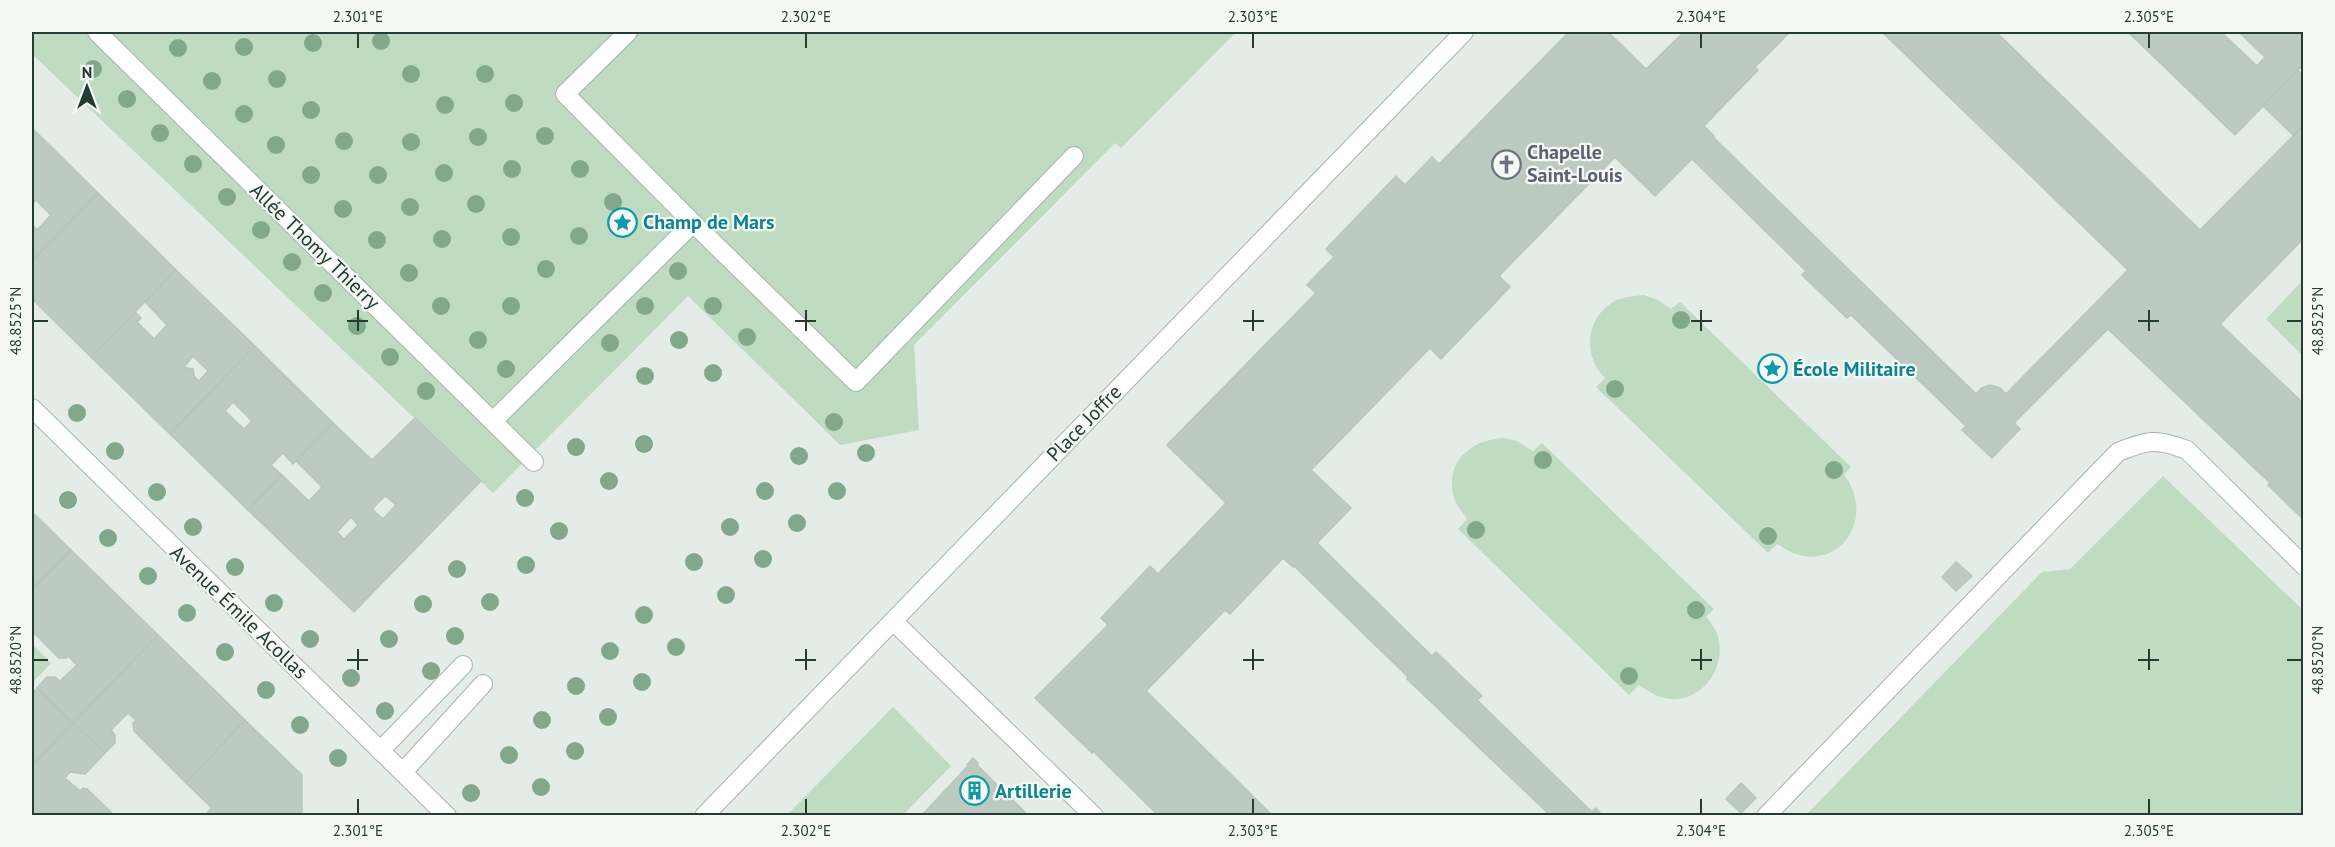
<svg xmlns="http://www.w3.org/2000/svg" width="2335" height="847" viewBox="0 0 2335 847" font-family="'PT Sans',sans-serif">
  <rect width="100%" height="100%" fill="#e4ece7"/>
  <g fill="#bfdbc1">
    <polygon points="32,32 1236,32 1121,148 1115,143 914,345 919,430 840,445 688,296 493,493 32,54"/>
    <polygon points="2303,280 2303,356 2266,319"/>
    <path d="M1644,295L1658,300L1671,309L1680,302L1851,467L1844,475C1872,510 1850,563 1803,556C1793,554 1785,549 1777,544L1768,553L1596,387L1605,378C1583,357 1585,319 1613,302C1622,297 1633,296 1644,295Z"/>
    <path d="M1504,438L1517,441L1533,451L1542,443L1714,609L1706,617C1711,623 1716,629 1718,637C1727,670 1699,706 1664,698C1654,696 1647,690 1639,685L1629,695L1458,529L1467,519C1462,511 1455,504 1453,494C1446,460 1473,439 1504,438Z"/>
    <polygon points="2163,476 2303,610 2303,815 1806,815 2042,572 2070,569"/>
    <polygon points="32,644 51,663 32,683"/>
    <polygon points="893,707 951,766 903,815 787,815"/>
  </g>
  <g fill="#bccac2" stroke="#b7c5bd" stroke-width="1.5" fill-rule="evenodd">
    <polygon points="1569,32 1608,32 1646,69 1684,32 1790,32 1755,67 1758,70 1704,126 1714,136 1713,137 1976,394 1982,388 1990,385 2000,388 2006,394 2128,270 1882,32 1996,32 2200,230 2304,125 2304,238 2220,324 2304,404 2304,520 2268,485 2270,483 2108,329 2014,423 2020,429 1992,458 1962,430 1966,426 1851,315 1847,318 1802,275 1806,271 1692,159 1655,196 1615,157 1499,276 1510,287 1441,359 1430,348 1311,470 1351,508 1317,543 1432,656 1436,652 1482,696 1477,700 1592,812 1596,808 1603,816 1551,816 1407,679 1408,677 1294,566 1293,567 1283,558 1230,614 1225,610 1146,691 1273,816 1159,816 1093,751 1092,753 1035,698 1108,625 1101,618 1150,566 1158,574 1226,503 1167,445 1316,293 1307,285 1334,257 1326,249 1396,176 1405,185 1432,157 1439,164"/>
    <polygon points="2128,32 2221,32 2257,66 2265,57 2239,32 2304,32 2304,64 2235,135"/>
    <polygon points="2297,70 2304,76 2304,125 2293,135 2263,106"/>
    <polygon points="32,128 98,193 32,261 32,224 37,230 51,215 36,200 32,204"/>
    <polygon points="98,193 176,270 91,357 32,299 32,261"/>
    <path d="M176,270L255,346L170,434L91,357L135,312L141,318L137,322L154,339L167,325L145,302ZM193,356L208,371L199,381L194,376L193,369L184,367Z"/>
    <path d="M255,346L333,423L293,464L283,453L271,465L282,475L248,510L170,434ZM233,402L252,421L244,429L225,411Z"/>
    <path d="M415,418L481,481L354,612L248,510L282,475L309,501L322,487L296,461L333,423L372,460ZM385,496L396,505L383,519L372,509ZM351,517L358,525L344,539L337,532Z"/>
    <polygon points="32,512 71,550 32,590"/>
    <polygon points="71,550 158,635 73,723 37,688 47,677 55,677 60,681 77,665 68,656 66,658 59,658 32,631 32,590"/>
    <polygon points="1956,562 1972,576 1956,591 1942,577"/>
    <polygon points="158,635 245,720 186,783 134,731 133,723 136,720 128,713 111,730 115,735 115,743 105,753 73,723"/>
    <polygon points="37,688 73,723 32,766 32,694"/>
    <polygon points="245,720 302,775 302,816 204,816 212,808 186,783"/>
    <polygon points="73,723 105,753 85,774 70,772 65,778 80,791 83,788 87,789 115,816 32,816 32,766"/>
    <polygon points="973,758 978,763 977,765 1029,816 921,816 968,766 967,765"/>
    <polygon points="1741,783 1756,798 1741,813 1726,799"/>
  </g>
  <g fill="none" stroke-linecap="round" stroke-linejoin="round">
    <defs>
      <g id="service">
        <polyline points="628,32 565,94 693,223 856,382 1074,156"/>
        <polyline points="893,621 1094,816"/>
        <polyline points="380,751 463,665"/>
        <polyline points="403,772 483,684"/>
        <path d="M1766,816L2118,452C2148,440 2156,438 2187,450L2304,566"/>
      </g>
      <g id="pedestrian">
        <polyline points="97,32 534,462"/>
        <polyline points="493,421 693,223"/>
      </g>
      <polyline id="minor" points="32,408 447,816"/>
      <polyline id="secondary" points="704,816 1464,32"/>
    </defs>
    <use href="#service" stroke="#a7b4ad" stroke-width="20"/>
    <use href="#pedestrian" stroke="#a7b4ad" stroke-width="20"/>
    <use href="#minor" stroke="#a7b4ad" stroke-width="20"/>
    <use href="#secondary" stroke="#a3b7ad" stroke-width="20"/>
    <use href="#service" stroke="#fff" stroke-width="18"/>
    <use href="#pedestrian" stroke="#fff" stroke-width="18"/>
    <use href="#minor" stroke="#fff" stroke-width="18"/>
    <use href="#secondary" stroke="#fff" stroke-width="18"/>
  </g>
  <g fill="#82a88b">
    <circle cx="381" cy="41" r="9"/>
    <circle cx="313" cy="43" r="9"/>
    <circle cx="244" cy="47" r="9"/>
    <circle cx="178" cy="48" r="9"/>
    <circle cx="93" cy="69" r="9"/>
    <circle cx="411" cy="74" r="9"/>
    <circle cx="485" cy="74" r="9"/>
    <circle cx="277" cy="79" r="9"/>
    <circle cx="212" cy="81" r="9"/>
    <circle cx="127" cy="99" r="9"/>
    <circle cx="514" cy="103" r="9"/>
    <circle cx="445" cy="105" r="9"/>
    <circle cx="311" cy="110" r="9"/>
    <circle cx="244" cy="114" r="9"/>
    <circle cx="160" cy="133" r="9"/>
    <circle cx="545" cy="136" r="9"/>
    <circle cx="478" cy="137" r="9"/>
    <circle cx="344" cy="141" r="9"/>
    <circle cx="411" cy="142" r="9"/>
    <circle cx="276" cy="145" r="9"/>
    <circle cx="193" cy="164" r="9"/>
    <circle cx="512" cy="169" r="9"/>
    <circle cx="580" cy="169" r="9"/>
    <circle cx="444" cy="173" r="9"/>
    <circle cx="311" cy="175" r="9"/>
    <circle cx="378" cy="175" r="9"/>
    <circle cx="227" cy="197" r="9"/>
    <circle cx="613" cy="202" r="9"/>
    <circle cx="476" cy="204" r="9"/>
    <circle cx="410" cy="207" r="9"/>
    <circle cx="343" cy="209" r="9"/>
    <circle cx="261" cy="230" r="9"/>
    <circle cx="579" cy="236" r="9"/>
    <circle cx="511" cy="237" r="9"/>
    <circle cx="442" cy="239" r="9"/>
    <circle cx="377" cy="240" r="9"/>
    <circle cx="292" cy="262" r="9"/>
    <circle cx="546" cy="269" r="9"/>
    <circle cx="678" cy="271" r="9"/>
    <circle cx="409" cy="273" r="9"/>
    <circle cx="323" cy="293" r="9"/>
    <circle cx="441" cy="306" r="9"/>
    <circle cx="511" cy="306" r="9"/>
    <circle cx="645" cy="306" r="9"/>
    <circle cx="713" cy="306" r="9"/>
    <circle cx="1681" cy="320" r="9"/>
    <circle cx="357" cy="326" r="9"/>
    <circle cx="747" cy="337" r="9"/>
    <circle cx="478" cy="340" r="9"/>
    <circle cx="679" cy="340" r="9"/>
    <circle cx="610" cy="343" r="9"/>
    <circle cx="390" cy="357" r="9"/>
    <circle cx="506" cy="369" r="9"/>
    <circle cx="713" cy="373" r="9"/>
    <circle cx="645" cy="376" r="9"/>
    <circle cx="1615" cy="389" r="9"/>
    <circle cx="426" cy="391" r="9"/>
    <circle cx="77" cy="413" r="9"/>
    <circle cx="834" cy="422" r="9"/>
    <circle cx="644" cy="444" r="9"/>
    <circle cx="576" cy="447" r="9"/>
    <circle cx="115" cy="451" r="9"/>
    <circle cx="866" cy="453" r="9"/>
    <circle cx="799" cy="456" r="9"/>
    <circle cx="1543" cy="460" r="9"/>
    <circle cx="1834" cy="470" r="9"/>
    <circle cx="609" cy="481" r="9"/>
    <circle cx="765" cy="491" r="9"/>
    <circle cx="837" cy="491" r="9"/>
    <circle cx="157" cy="492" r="9"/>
    <circle cx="525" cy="498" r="9"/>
    <circle cx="68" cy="500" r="9"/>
    <circle cx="797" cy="523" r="9"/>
    <circle cx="193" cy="527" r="9"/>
    <circle cx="730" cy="527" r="9"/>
    <circle cx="1476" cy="530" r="9"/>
    <circle cx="559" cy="531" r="9"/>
    <circle cx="1768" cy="536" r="9"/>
    <circle cx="108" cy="538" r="9"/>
    <circle cx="763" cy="559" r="9"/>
    <circle cx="694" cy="562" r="9"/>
    <circle cx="526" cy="565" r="9"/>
    <circle cx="235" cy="567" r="9"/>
    <circle cx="457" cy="569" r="9"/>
    <circle cx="148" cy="576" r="9"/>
    <circle cx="726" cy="595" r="9"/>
    <circle cx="490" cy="602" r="9"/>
    <circle cx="274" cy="603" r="9"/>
    <circle cx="423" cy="604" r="9"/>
    <circle cx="1696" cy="610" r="9"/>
    <circle cx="187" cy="613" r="9"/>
    <circle cx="644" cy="615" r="9"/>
    <circle cx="455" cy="636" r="9"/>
    <circle cx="310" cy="639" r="9"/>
    <circle cx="389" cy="639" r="9"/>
    <circle cx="676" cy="647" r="9"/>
    <circle cx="610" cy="651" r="9"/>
    <circle cx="225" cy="652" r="9"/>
    <circle cx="431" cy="671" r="9"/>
    <circle cx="1629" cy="676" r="9"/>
    <circle cx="351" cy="678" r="9"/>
    <circle cx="642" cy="682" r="9"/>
    <circle cx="576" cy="686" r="9"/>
    <circle cx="266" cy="690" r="9"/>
    <circle cx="385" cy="711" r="9"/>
    <circle cx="608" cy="717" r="9"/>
    <circle cx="542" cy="720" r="9"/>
    <circle cx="300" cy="725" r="9"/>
    <circle cx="575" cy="751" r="9"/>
    <circle cx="509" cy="755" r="9"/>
    <circle cx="338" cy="758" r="9"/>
    <circle cx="541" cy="787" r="9"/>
    <circle cx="471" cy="793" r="9"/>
  </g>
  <path fill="none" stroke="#253c32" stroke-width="2" d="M358,33V48M806,33V48M1253,33V48M1701,33V48M2149,33V48M358,310V331M806,310V331M1253,310V331M1701,310V331M2149,310V331M33,321H48M347,321H368M795,321H816M1243,321H1264M1691,321H1712M2138,321H2159M2287,321H2302M358,649V670M806,649V670M1253,649V670M1701,649V670M2149,649V670M33,660H48M347,660H368M795,660H816M1243,660H1264M1691,660H1712M2138,660H2159M2287,660H2302M358,799V814M806,799V814M1253,799V814M1701,799V814M2149,799V814"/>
  <defs>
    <symbol id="church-ring" viewBox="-11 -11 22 22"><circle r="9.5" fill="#f4f9f6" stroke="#6b7280" stroke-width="1.5"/><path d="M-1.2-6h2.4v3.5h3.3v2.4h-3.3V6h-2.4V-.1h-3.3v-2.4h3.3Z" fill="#6b7280"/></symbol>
    <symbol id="sight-ring" viewBox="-11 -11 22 22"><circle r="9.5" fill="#f4f9f6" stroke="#0f9aa8" stroke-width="1.5"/><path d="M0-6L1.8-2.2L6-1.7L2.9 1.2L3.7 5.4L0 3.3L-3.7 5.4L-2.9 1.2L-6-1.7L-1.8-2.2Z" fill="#0f9aa8"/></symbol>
    <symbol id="building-ring" viewBox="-11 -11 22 22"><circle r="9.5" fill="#f4f9f6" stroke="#0f9aa8" stroke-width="1.5"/><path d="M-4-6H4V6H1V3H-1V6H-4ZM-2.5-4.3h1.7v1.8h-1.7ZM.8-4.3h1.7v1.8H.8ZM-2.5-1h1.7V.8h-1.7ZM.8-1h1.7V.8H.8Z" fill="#0f9aa8"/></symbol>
  </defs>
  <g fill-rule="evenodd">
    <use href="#church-ring" x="1490" y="148" width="33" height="33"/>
    <use href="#sight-ring" x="606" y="206" width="33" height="33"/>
    <use href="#sight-ring" x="1756" y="352" width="33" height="33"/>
    <use href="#building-ring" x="958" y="774" width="33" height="33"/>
  </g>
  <g text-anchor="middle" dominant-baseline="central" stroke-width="4.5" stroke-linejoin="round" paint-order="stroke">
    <g font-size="20" font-weight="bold" fill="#5b616d" stroke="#f4f9f6" text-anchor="start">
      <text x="1527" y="152">Chapelle<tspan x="1527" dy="23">Saint-Louis</tspan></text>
    </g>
    <g font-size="20" font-weight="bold" fill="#0d838f" stroke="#f4f9f6" text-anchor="start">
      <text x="643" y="222">Champ de Mars</text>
      <text x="1793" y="369">École Militaire</text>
      <text x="995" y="791">Artillerie</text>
    </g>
    <g font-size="20" fill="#253c32" stroke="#f4f9f6">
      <text transform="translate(315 246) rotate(44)">Allée Thomy Thierry</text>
      <text transform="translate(1084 423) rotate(-46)">Place Joffre</text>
      <text transform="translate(239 612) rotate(44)">Avenue Émile Acollas</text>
    </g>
  </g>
  <rect width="2335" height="847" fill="none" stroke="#f4f9f6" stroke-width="66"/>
  <g transform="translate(87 87)" stroke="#f4f9f6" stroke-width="4.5" paint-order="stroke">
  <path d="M0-4.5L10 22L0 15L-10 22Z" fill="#253c32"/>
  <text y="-9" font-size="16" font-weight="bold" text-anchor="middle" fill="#253c32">N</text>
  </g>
  <rect x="33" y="33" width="2269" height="781" fill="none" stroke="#253c32" stroke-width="2"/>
  <g font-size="15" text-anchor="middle" fill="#253c32">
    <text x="358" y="22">2.301°E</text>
    <text x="806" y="22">2.302°E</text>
    <text x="1253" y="22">2.303°E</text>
    <text x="1701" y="22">2.304°E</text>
    <text x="2149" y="22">2.305°E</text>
    <text transform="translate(16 321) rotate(-90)" y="5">48.8525°N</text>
    <text transform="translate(2318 321) rotate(-90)" y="5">48.8525°N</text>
    <text transform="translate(16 660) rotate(-90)" y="5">48.8520°N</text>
    <text transform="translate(2318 660) rotate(-90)" y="5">48.8520°N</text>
    <text x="358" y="836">2.301°E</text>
    <text x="806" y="836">2.302°E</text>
    <text x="1253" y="836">2.303°E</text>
    <text x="1701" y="836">2.304°E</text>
    <text x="2149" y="836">2.305°E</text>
  </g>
</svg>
